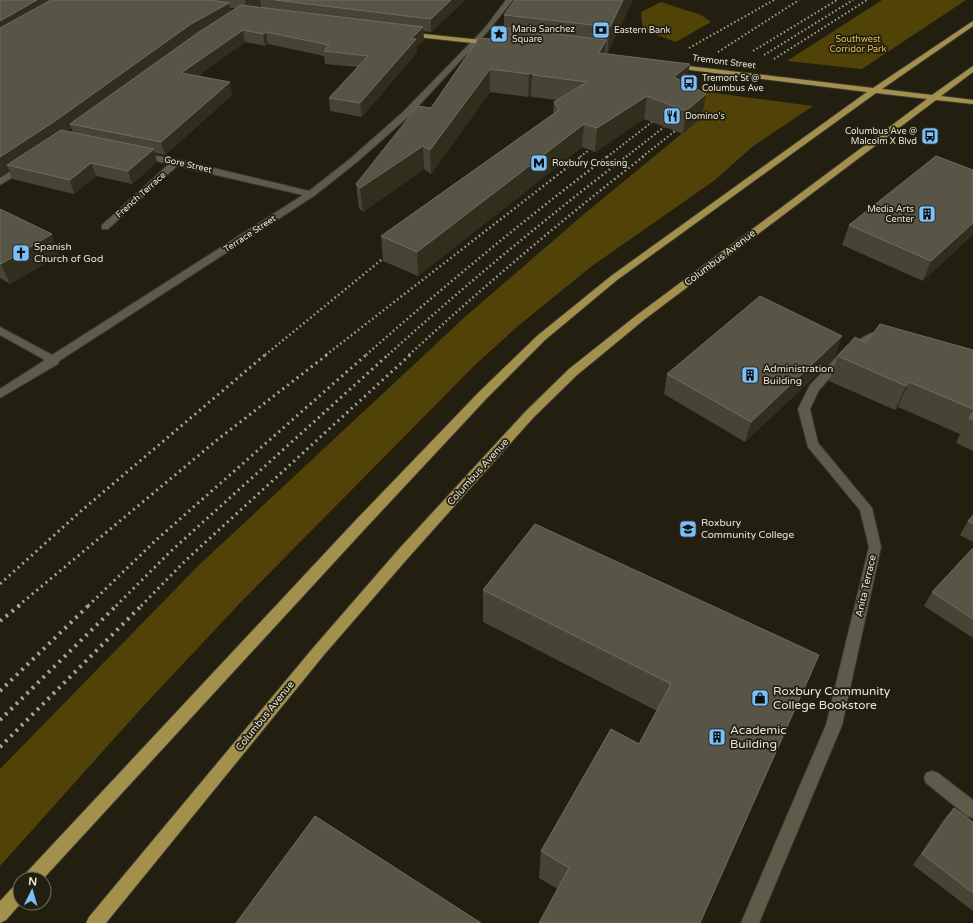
<svg xmlns="http://www.w3.org/2000/svg" width="973" height="923" viewBox="0 0 973 923" font-family="'Varela Round',sans-serif">
  <rect width="100%" height="100%" fill="#221e10"/>
  <g fill="#514308">
    <polygon points="882,0 966,0 862,69 787,61"/>
    <polygon points="661,2 701,15 711,22 676,42 643,30 641,12"/>
    <polygon points="684,89 813,106 752,147 715,180 592,266 518,326 475,365 240,603 138,712 0,866 0,769 198,566 466,316 583,215 702,117"/>
  </g>
  <g fill="none" stroke-linecap="round" stroke-linejoin="round">
    <defs>
      <g id="minor">
        <polygon points="506,0 513,0 488,31 409,116 357,162 314,196 59,361 58,364 0,398 0,389 45,360 0,335 0,327 52,355 303,195 177,166 108,229 102,229 102,225 169,164 138,157 138,153 176,159 309,191 351,158 403,112 484,29"/>
        <polygon points="24,163 27,164 27,168 0,185 0,178"/>
        <polygon points="871,333 887,333 892,336 887,339 873,339 855,350 819,390 810,409 818,443 872,508 881,547 842,725 759,923 741,923 826,725 869,547 860,510 808,447 798,409 810,385 847,346"/>
        <polygon points="932,771 938,773 973,800 973,818 967,816 926,783 924,778 926,773"/>
      </g>
      <g id="major">
        <polygon points="973,21 973,26 882,89 932,95 973,66 973,72 941,96 973,100 973,104 936,100 645,319 577,375 533,418 408,558 323,656 106,923 86,923 89,917 313,648 398,550 525,412 569,369 637,315 927,99 876,93 617,280 545,340 487,398 363,531 43,879 24,879 26,873 353,523 479,392 537,336 611,276 867,92 674,68 670,66 671,64 873,88"/>
        <polygon points="405,32 491,41 495,43 491,45 408,36 405,36"/>
        <polygon points="20,884 20,903 21,903 6,920 0,923 0,901 14,886"/>
      </g>
    </defs>
    <use href="#minor" stroke="#3b3930" stroke-width="2"/>
    <use href="#major" stroke="#3b3930" stroke-width="2"/>
    <use href="#minor" fill="#5f5b4a" fill-rule="evenodd"/>
    <use href="#major" fill="#a2904c" fill-rule="evenodd"/>
    <g stroke="#a6a498" stroke-width="2" stroke-dasharray="1.5 2.5" stroke-linecap="butt">
      <polyline points="689,48 774,0"/>
      <polyline points="753,51 837,0"/>
      <polyline points="718,52 799,0"/>
      <polyline points="764,55 853,0"/>
      <polyline points="774,59 867,0"/>
      <polyline points="580,157 589,150"/>
      <polyline points="607,157 652,122"/>
      <polyline points="626,157 664,127"/>
      <polyline points="642,157 675,131"/>
    </g>
    <g stroke="#a6a498" stroke-width="2.5" stroke-dasharray="1.5 3" stroke-linecap="butt">
      <polyline points="265,355 391,252"/>
      <polyline points="326,355 582,156"/>
      <path d="M366,355C444,286 525,219 608,156"/>
      <path d="M388,355C465,285 545,219 627,156"/>
      <path d="M409,355C485,285 563,219 644,156"/>
    </g>
    <g stroke="#a6a498" stroke-width="3" stroke-dasharray="2 4" stroke-linecap="butt">
      <polyline points="0,584 81,511 266,354"/>
      <polyline points="18,606 217,440 328,354"/>
      <polyline points="88,606 155,541 367,354"/>
      <polyline points="116,606 171,551 389,354"/>
      <polyline points="141,606 186,560 411,354"/>
    </g>
    <g stroke="#a6a498" stroke-width="4" stroke-dasharray="2.5 5" stroke-linecap="butt">
      <polyline points="0,621 20,605"/>
      <polyline points="0,691 89,605"/>
      <polyline points="0,720 117,605"/>
      <polyline points="0,747 142,605"/>
    </g>
  </g>
  <g fill="#484435" fill-rule="evenodd">
    <path d="M0,0H465L431,32L423,31L424,40L416,47L417,52L362,117L330,111L329,98L358,67L325,64L324,56L268,44L265,46L245,42L198,76L232,95L165,155L155,153L157,162L132,184L96,176L74,194L12,179L9,170L0,176ZM261,5V8L255,7ZM230,8H236L231,12ZM71,128L73,133L66,131Z"/>
    <polygon points="514,0 633,0 607,54 687,84 702,117 683,134 644,119 595,152 582,147 418,276 383,261 381,236 553,114 554,102 557,100 532,97 531,95 528,97 490,92 431,174 424,169 363,212 359,208 356,184 431,108 490,39 504,28 504,15 514,1"/>
    <polygon points="973,170 923,281 842,245 849,225"/>
    <polygon points="0,209 59,255 10,284 0,278"/>
    <polygon points="866,343 973,350 973,451 956,443 960,434 898,407 895,410 829,381 838,356"/>
    <polygon points="835,357 745,442 664,394 667,374"/>
    <polygon points="973,515 973,542 960,535 968,521"/>
    <polygon points="973,548 973,638 924,606 932,592"/>
    <polygon points="483,590 819,655 558,889 539,878 541,851 639,744 657,711 483,622"/>
    <polygon points="954,808 973,822 973,911 913,865 944,819"/>
  </g>
  <g fill="#322e1e">
    <polygon points="37,0 65,0 0,37 0,21"/>
    <polygon points="245,0 260,0 261,5 246,10"/>
    <polygon points="451,0 465,0 431,32 431,19"/>
    <polygon points="623,0 633,0 607,54 610,27"/>
    <polygon points="229,3 232,16 70,124 71,128 60,136 7,165 9,170 1,176 0,174 0,157 191,24"/>
    <polygon points="423,27 424,40 416,47 417,52 362,117 360,103 411,39"/>
    <polygon points="243,30 245,42 184,86 181,73"/>
    <polygon points="266,32 268,44 265,46 263,34"/>
    <polygon points="606,40 604,62 599,53"/>
    <polygon points="690,64 686,86 674,77"/>
    <polygon points="490,69 490,92 431,174 430,150"/>
    <polygon points="532,73 531,95 528,97 529,74"/>
    <polygon points="230,82 232,95 165,155 161,142"/>
    <polygon points="706,94 702,117 683,134 686,111"/>
    <polygon points="647,96 644,119 595,152 597,128"/>
    <polygon points="584,124 582,147 418,276 417,252"/>
    <polygon points="423,146 424,169 363,212 360,188"/>
    <polygon points="154,149 157,162 132,184 128,171"/>
    <polygon points="91,163 96,176 74,194 70,180"/>
    <polygon points="973,223 973,235 923,281 931,261"/>
    <polygon points="52,234 59,255 10,284 1,264"/>
    <polygon points="842,336 835,357 745,442 751,422"/>
    <polygon points="909,382 898,407 895,410 906,386"/>
  </g>
  <g fill="#595546" stroke="#6f6c5e">
    <polygon points="0,0 37,0 0,21"/>
    <polygon points="51,0 210,0 229,3 191,24 55,121 0,157 0,28"/>
    <polygon points="275,0 451,0 431,19"/>
    <polygon points="515,0 623,0 610,27 504,15"/>
    <polygon points="241,5 423,27 411,39 416,39 360,103 329,98 368,56 324,51 329,45 266,32 263,34 243,30 181,73 230,82 161,142 70,124 199,32"/>
    <polygon points="499,27 606,40 599,53 690,64 674,77 706,94 686,111 647,96 597,128 584,124 417,252 381,236 559,110 554,102 587,82 533,75 532,73 529,74 490,69 430,150 423,146 360,188 356,184 418,106 431,108 479,38 490,39"/>
    <polygon points="61,130 154,149 128,171 91,163 70,180 7,165"/>
    <polygon points="936,156 973,170 973,223 931,261 849,225"/>
    <polygon points="0,209 52,234 1,264 0,263"/>
    <polygon points="760,296 842,336 751,422 667,374"/>
    <polygon points="880,324 973,350 973,409 909,382 906,386 838,356 855,337 866,343"/>
    <polygon points="973,412 973,420 969,418"/>
    <polygon points="973,515 973,524 968,521"/>
    <polygon points="535,524 819,655 700,923 539,923 569,868 541,851 611,729 639,744 671,684 483,590"/>
    <polygon points="973,548 973,619 932,592"/>
    <polygon points="954,808 973,822 973,893 922,854"/>
    <polygon points="315,816 481,923 236,923"/>
  </g>
  <defs>
    <symbol id="bank-square" viewBox="-11 -11 22 22"><rect x="-9" y="-9" width="18" height="18" rx="4" fill="#79bff8" stroke="#221e10"/><path d="M-6-4H6V4H-6ZM0-2.3a2.3 2.3 0 1 0 0 4.6a2.3 2.3 0 1 0 0-4.6Z" fill="#111"/></symbol>
    <symbol id="sight-square" viewBox="-11 -11 22 22"><rect x="-9" y="-9" width="18" height="18" rx="4" fill="#79bff8" stroke="#221e10"/><path d="M0-6L1.8-2.2L6-1.7L2.9 1.2L3.7 5.4L0 3.3L-3.7 5.4L-2.9 1.2L-6-1.7L-1.8-2.2Z" fill="#111"/></symbol>
    <symbol id="bus-square" viewBox="-11 -11 22 22"><rect x="-9" y="-9" width="18" height="18" rx="4" fill="#79bff8" stroke="#221e10"/><path d="M-5-6H5V4H4V6H2V4H-2V6H-4V4H-5ZM-3.5-4V0h7V-4ZM-3.5 1.2v1.5H-2V1.2ZM2 1.2v1.5H3.5V1.2Z" fill="#111"/></symbol>
    <symbol id="restaurant-square" viewBox="-11 -11 22 22"><rect x="-9" y="-9" width="18" height="18" rx="4" fill="#79bff8" stroke="#221e10"/><path d="M-5-6h1v4h1v-4h1v4h1v-4h1v5L-1.5 .5V6h-2V.5L-5-1ZM5-6V6H3V1.5H1.5Q1.5-4 5-6Z" fill="#111"/></symbol>
    <symbol id="metro-square" viewBox="-11 -11 22 22"><rect x="-9" y="-9" width="18" height="18" rx="4" fill="#79bff8" stroke="#221e10"/><path d="M-5.5 5V-5H-3L0 0L3-5H5.5V5H3V-.5L0 4L-3-.5V5Z" fill="#111"/></symbol>
    <symbol id="building-square" viewBox="-11 -11 22 22"><rect x="-9" y="-9" width="18" height="18" rx="4" fill="#79bff8" stroke="#221e10"/><path d="M-4-6H4V6H1V3H-1V6H-4ZM-2.5-4.3h1.7v1.8h-1.7ZM.8-4.3h1.7v1.8H.8ZM-2.5-1h1.7V.8h-1.7ZM.8-1h1.7V.8H.8Z" fill="#111"/></symbol>
    <symbol id="church-square" viewBox="-11 -11 22 22"><rect x="-9" y="-9" width="18" height="18" rx="4" fill="#79bff8" stroke="#221e10"/><path d="M-1.2-6h2.4v3.5h3.3v2.4h-3.3V6h-2.4V-.1h-3.3v-2.4h3.3Z" fill="#111"/></symbol>
    <symbol id="university-square" viewBox="-11 -11 22 22"><rect x="-9" y="-9" width="18" height="18" rx="4" fill="#79bff8" stroke="#221e10"/><path d="M0-5L7-2L0 1L-7-2ZM-4 1L0 2.5L4 1V4Q0 6-4 4Z" fill="#111"/></symbol>
    <symbol id="shop-square" viewBox="-11 -11 22 22"><rect x="-9" y="-9" width="18" height="18" rx="4" fill="#79bff8" stroke="#221e10"/><path d="M-5-2.5h2.3a2.7 3.5 0 0 1 5.4 0H5L5.5 6h-11ZM-1.5-2.5h3a1.5 2.3 0 0 0-3 0Z" fill="#111"/></symbol>
  </defs>
  <g fill-rule="evenodd">
    <use href="#bank-square" x="591" y="20" width="20" height="20"/>
    <use href="#sight-square" x="489" y="24" width="20" height="20"/>
    <use href="#bus-square" x="679" y="73" width="20" height="20"/>
    <use href="#restaurant-square" x="662" y="106" width="20" height="20"/>
    <use href="#bus-square" x="920" y="126" width="20" height="20"/>
    <use href="#metro-square" x="529" y="153" width="20" height="20"/>
    <use href="#building-square" x="917" y="204" width="20" height="20"/>
    <use href="#church-square" x="11" y="243" width="20" height="20"/>
    <use href="#building-square" x="740" y="365" width="20" height="20"/>
    <use href="#university-square" x="678" y="519" width="20" height="20"/>
    <use href="#shop-square" x="750" y="688" width="20" height="20"/>
    <use href="#building-square" x="707" y="727" width="20" height="20"/>
  </g>
  <g text-anchor="middle" dominant-baseline="central" stroke-width="3.5" stroke-linejoin="round" paint-order="stroke">
    <g font-size="9" fill="#e7e5db" stroke="#221e10" text-anchor="start">
      <text x="512" y="29">Maria Sanchez<tspan x="512" dy="10">Square</tspan></text>
      <text x="614" y="30">Eastern Bank</text>
      <text x="702" y="78">Tremont St @<tspan x="702" dy="10">Columbus Ave</tspan></text>
      <text x="685" y="116">Domino's</text>
      <text x="917" y="131" text-anchor="end">Columbus Ave @<tspan x="917" dy="10">Malcolm X Blvd</tspan></text>
      <text x="552" y="163">Roxbury Crossing</text>
      <text x="914" y="209" text-anchor="end">Media Arts<tspan x="914" dy="10">Center</tspan></text>
    </g>
    <g font-size="9" fill="#dbc05b" stroke="#221e10">
      <text x="858" y="39">Southwest<tspan x="858" dy="10">Corridor Park</tspan></text>
    </g>
    <g font-size="9" fill="#e7e5db" stroke="#221e10">
      <text transform="translate(724 62) rotate(7)">Tremont Street</text>
      <text transform="translate(188 165) rotate(13)">Gore Street</text>
      <text transform="translate(141 195) rotate(-42)">French Terrace</text>
      <text transform="translate(250 234) rotate(-33)">Terrace Street</text>
    </g>
    <g font-size="10" fill="#e7e5db" stroke="#221e10" text-anchor="start">
      <text x="34" y="247">Spanish<tspan x="34" dy="12">Church of God</tspan></text>
      <text x="763" y="369">Administration<tspan x="763" dy="12">Building</tspan></text>
      <text x="701" y="523">Roxbury<tspan x="701" dy="12">Community College</tspan></text>
    </g>
    <g font-size="10" fill="#e7e5db" stroke="#221e10">
      <text transform="translate(720 258) rotate(-37)">Columbus Avenue</text>
      <text transform="translate(478 472) rotate(-48)">Columbus Avenue</text>
      <text transform="translate(866 586) rotate(-77)">Anita Terrace</text>
      <text transform="translate(265 716) rotate(-51)">Columbus Avenue</text>
    </g>
    <g font-size="12" fill="#e7e5db" stroke="#221e10" text-anchor="start">
      <text x="773" y="691">Roxbury Community<tspan x="773" dy="14">College Bookstore</tspan></text>
      <text x="730" y="730">Academic<tspan x="730" dy="14">Building</tspan></text>
    </g>
  </g>
  <g transform="translate(32 891) rotate(5)"><circle r="19" fill="#221e10" stroke="#716e61"/>
  <path d="M0-3L7 15L0 10L-7 15Z" fill="#79bff8"/>
  <text y="-6" font-size="11" font-weight="bold" text-anchor="middle" fill="#e7e5db">N</text>
  </g>
</svg>
